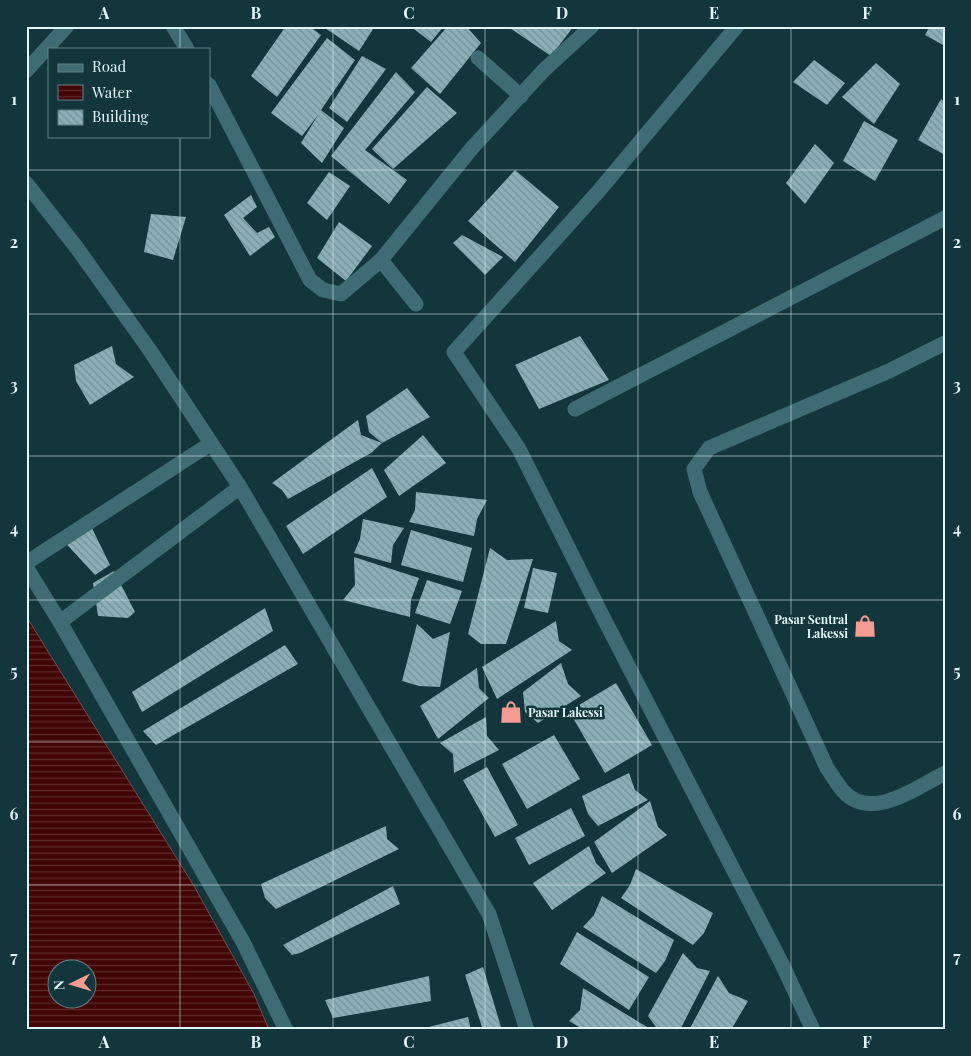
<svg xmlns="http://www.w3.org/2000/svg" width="971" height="1056" viewBox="0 0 971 1056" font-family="'Playfair Display',serif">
  <defs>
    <pattern id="water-rules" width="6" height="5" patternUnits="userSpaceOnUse" patternTransform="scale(1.25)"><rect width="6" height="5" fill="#420505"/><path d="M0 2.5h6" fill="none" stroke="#5d2a2a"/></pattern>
    <pattern id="building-back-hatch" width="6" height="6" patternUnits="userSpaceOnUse" patternTransform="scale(1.25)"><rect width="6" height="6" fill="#8bafb7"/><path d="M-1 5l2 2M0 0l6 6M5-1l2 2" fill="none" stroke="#769096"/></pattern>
  </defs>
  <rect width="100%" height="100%" fill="#13353c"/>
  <path fill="url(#water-rules)" stroke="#724d4e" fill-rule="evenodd" d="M26,616L194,886L254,994L269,1030H26ZM58,968H88V998H58Z"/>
  <g fill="url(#building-back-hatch)">
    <polygon points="286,26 309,26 321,35 277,97 251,76"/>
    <polygon points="322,26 375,26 359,51"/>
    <polygon points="410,26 444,26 431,42"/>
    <polygon points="448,26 466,26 481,43 440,94 411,68"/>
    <polygon points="507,26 574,26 551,56"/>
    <polygon points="930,26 945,26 945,46 925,35"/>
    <polygon points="327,38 355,60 321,110 344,128 322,163 301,143 318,115 302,136 271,113"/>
    <polygon points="362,56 386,69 347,122 329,108"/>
    <polygon points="814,60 845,83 827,105 793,82"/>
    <polygon points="876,63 900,84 874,124 842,97"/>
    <polygon points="396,72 415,92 365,150 407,180 389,204 331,156"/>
    <polygon points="427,87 457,113 393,169 372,149"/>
    <polygon points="941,99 945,103 945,155 918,140"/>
    <polygon points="864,121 898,140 875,181 843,161"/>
    <polygon points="815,144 834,163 805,204 786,183"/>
    <polygon points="515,170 559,207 515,262 468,221"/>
    <polygon points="329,172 350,186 327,220 307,203"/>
    <polygon points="251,195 257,207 243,218 257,233 269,227 275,237 250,256 224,215"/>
    <polygon points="151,214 186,217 173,260 144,252"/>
    <polygon points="339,222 372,246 346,281 317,258"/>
    <polygon points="462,235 503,257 485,275 453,243"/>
    <polygon points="580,336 609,380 539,409 515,365"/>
    <polygon points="112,346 116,364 134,377 90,405 76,381 74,365"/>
    <polygon points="407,388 430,417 382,443 369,432 366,416"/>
    <polygon points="358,420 361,435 382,443 371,453 288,499 282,490 272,483"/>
    <polygon points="423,435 446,463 399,496 384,470"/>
    <polygon points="372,468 387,497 303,554 286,526"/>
    <polygon points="416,492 487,500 477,519 474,536 409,522 415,510"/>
    <polygon points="363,519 404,528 393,545 391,563 354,553 360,539"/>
    <polygon points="88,520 110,565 95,575 60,537"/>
    <polygon points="411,530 472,548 463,582 401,565"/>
    <polygon points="490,548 507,560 533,559 506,644 481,644 468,634"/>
    <polygon points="354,557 419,578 411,600 410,617 343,600 355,585"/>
    <polygon points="533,568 557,573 548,613 524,608"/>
    <polygon points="114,571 135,612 128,618 98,616 93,583"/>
    <polygon points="427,580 462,591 450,624 415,613"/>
    <polygon points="265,608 273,631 142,712 132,692"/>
    <polygon points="556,621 559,641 572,650 497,699 482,667"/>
    <polygon points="417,624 433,639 450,632 440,687 419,686 402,681"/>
    <polygon points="285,645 298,664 156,745 143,731"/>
    <polygon points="561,663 568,684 581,696 538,723 525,712 523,692"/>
    <polygon points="477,668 479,688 489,698 438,739 420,706"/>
    <polygon points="616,683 652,745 605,773 569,711"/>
    <polygon points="486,717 487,736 499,750 454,773 453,754 440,743"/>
    <polygon points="554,735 580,779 527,809 502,764"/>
    <polygon points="487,767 518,825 495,837 463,780"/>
    <polygon points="629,773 635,790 648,800 598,826 588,814 582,796"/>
    <polygon points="650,801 658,827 667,835 612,873 594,842"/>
    <polygon points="571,808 585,836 529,865 515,838"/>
    <polygon points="386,826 387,839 399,849 276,909 265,898 261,884"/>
    <polygon points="589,846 596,863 606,873 552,910 533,883"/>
    <polygon points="636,869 713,913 704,933 693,945 621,898 630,885"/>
    <polygon points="393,886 400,904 300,953 292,955 283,945"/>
    <polygon points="602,896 674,940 665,961 656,973 583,927 594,915"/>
    <polygon points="577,932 649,977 629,1010 560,964"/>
    <polygon points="683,953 697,968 710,971 680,1030 660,1030 656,1027 648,1016"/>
    <polygon points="483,967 501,1027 494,1030 483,1030 465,975"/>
    <polygon points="429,976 431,1001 333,1018 325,1000"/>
    <polygon points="718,976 729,993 748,1001 731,1030 689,1030"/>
    <polygon points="583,988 652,1030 584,1030 569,1021 580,1010"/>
    <polygon points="468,1017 471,1030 421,1030 421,1029"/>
  </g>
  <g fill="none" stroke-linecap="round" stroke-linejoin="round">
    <g stroke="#3f6b75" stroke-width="15">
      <polyline points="173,26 187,49"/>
      <polyline points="737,26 597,193 454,352 519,449 602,615 781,962 813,1030"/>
      <polyline points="478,58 521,96"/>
      <polyline points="26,71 67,26"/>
      <polyline points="209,85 310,280 323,290 341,294 381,260 472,148 544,70 592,26"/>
      <polyline points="26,183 77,248 149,349 240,487 489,914 527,1030"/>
      <polyline points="381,260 416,304"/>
      <path d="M945,343L889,371L709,448L694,469L700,492L827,768C832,775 837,784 843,791C871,822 916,788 945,773"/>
      <polyline points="575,409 945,218"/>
      <polyline points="26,563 210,444"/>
      <polyline points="26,567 60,622 243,942 286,1030"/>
      <polyline points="60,622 240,487"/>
    </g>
  </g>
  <path fill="none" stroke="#e1f4f8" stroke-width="1" stroke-opacity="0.55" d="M180,26V49M333,26V1030M485,26V1030M638,26V1030M791,26V1030M180,136V1030M26,170H945M26,314H945M26,456H945M26,600H945M26,742H945M26,885H945"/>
  <defs>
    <symbol id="shop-bare" viewBox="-9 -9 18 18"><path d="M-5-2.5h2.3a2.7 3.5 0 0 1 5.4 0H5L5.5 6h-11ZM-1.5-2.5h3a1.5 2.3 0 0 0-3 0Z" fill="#f59c92" stroke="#13353c" stroke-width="2.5" paint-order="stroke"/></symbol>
  </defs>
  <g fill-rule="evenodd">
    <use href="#shop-bare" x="849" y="610" width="32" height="32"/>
    <use href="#shop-bare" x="495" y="696" width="32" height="32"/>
  </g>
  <g text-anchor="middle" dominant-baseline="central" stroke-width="5" stroke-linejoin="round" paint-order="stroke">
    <g font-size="12" font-weight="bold" fill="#e1f4f8" stroke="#13353c" text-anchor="end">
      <text x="848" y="619">Pasar Sentral<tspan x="848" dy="14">Lakessi</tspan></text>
      <text x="528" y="712" text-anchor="start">Pasar Lakessi</text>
    </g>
  </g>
  <rect width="971" height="1056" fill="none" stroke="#13353c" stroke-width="55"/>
  <rect x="48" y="48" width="162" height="90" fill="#13353c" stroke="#658187"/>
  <rect x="58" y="64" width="25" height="8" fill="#3f6b75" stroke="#658187"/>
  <text x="92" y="72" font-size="15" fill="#e1f4f8">Road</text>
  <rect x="58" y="85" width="25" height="15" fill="url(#water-rules)" stroke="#658187"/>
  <text x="92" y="98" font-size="15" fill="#e1f4f8">Water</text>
  <rect x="58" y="110" width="25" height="15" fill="url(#building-back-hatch)" stroke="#658187"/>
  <text x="92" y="122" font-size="15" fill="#e1f4f8">Building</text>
  <g transform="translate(72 984) rotate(265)"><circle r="24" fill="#13353c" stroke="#658187"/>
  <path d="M0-4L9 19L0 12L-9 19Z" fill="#f59c92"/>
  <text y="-8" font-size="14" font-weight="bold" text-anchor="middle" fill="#e1f4f8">N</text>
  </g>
  <rect x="28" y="28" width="916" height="1000" fill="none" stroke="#e1f4f8" stroke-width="2"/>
  <g font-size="16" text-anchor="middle" font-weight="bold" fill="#e1f4f8">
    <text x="104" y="19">A</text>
    <text x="256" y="19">B</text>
    <text x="409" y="19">C</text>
    <text x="562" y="19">D</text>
    <text x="714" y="19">E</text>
    <text x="867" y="19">F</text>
    <text x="14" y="105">1</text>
    <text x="957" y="105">1</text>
    <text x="14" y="248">2</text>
    <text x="957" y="248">2</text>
    <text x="14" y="391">3</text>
    <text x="957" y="391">3</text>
    <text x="14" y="534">4</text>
    <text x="957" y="534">4</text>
    <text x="14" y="677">5</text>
    <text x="957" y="677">5</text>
    <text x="14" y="820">6</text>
    <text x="957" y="820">6</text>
    <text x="14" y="963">7</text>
    <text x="957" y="963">7</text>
    <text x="104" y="1048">A</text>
    <text x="256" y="1048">B</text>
    <text x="409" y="1048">C</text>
    <text x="562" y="1048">D</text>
    <text x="714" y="1048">E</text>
    <text x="867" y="1048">F</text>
  </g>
</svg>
